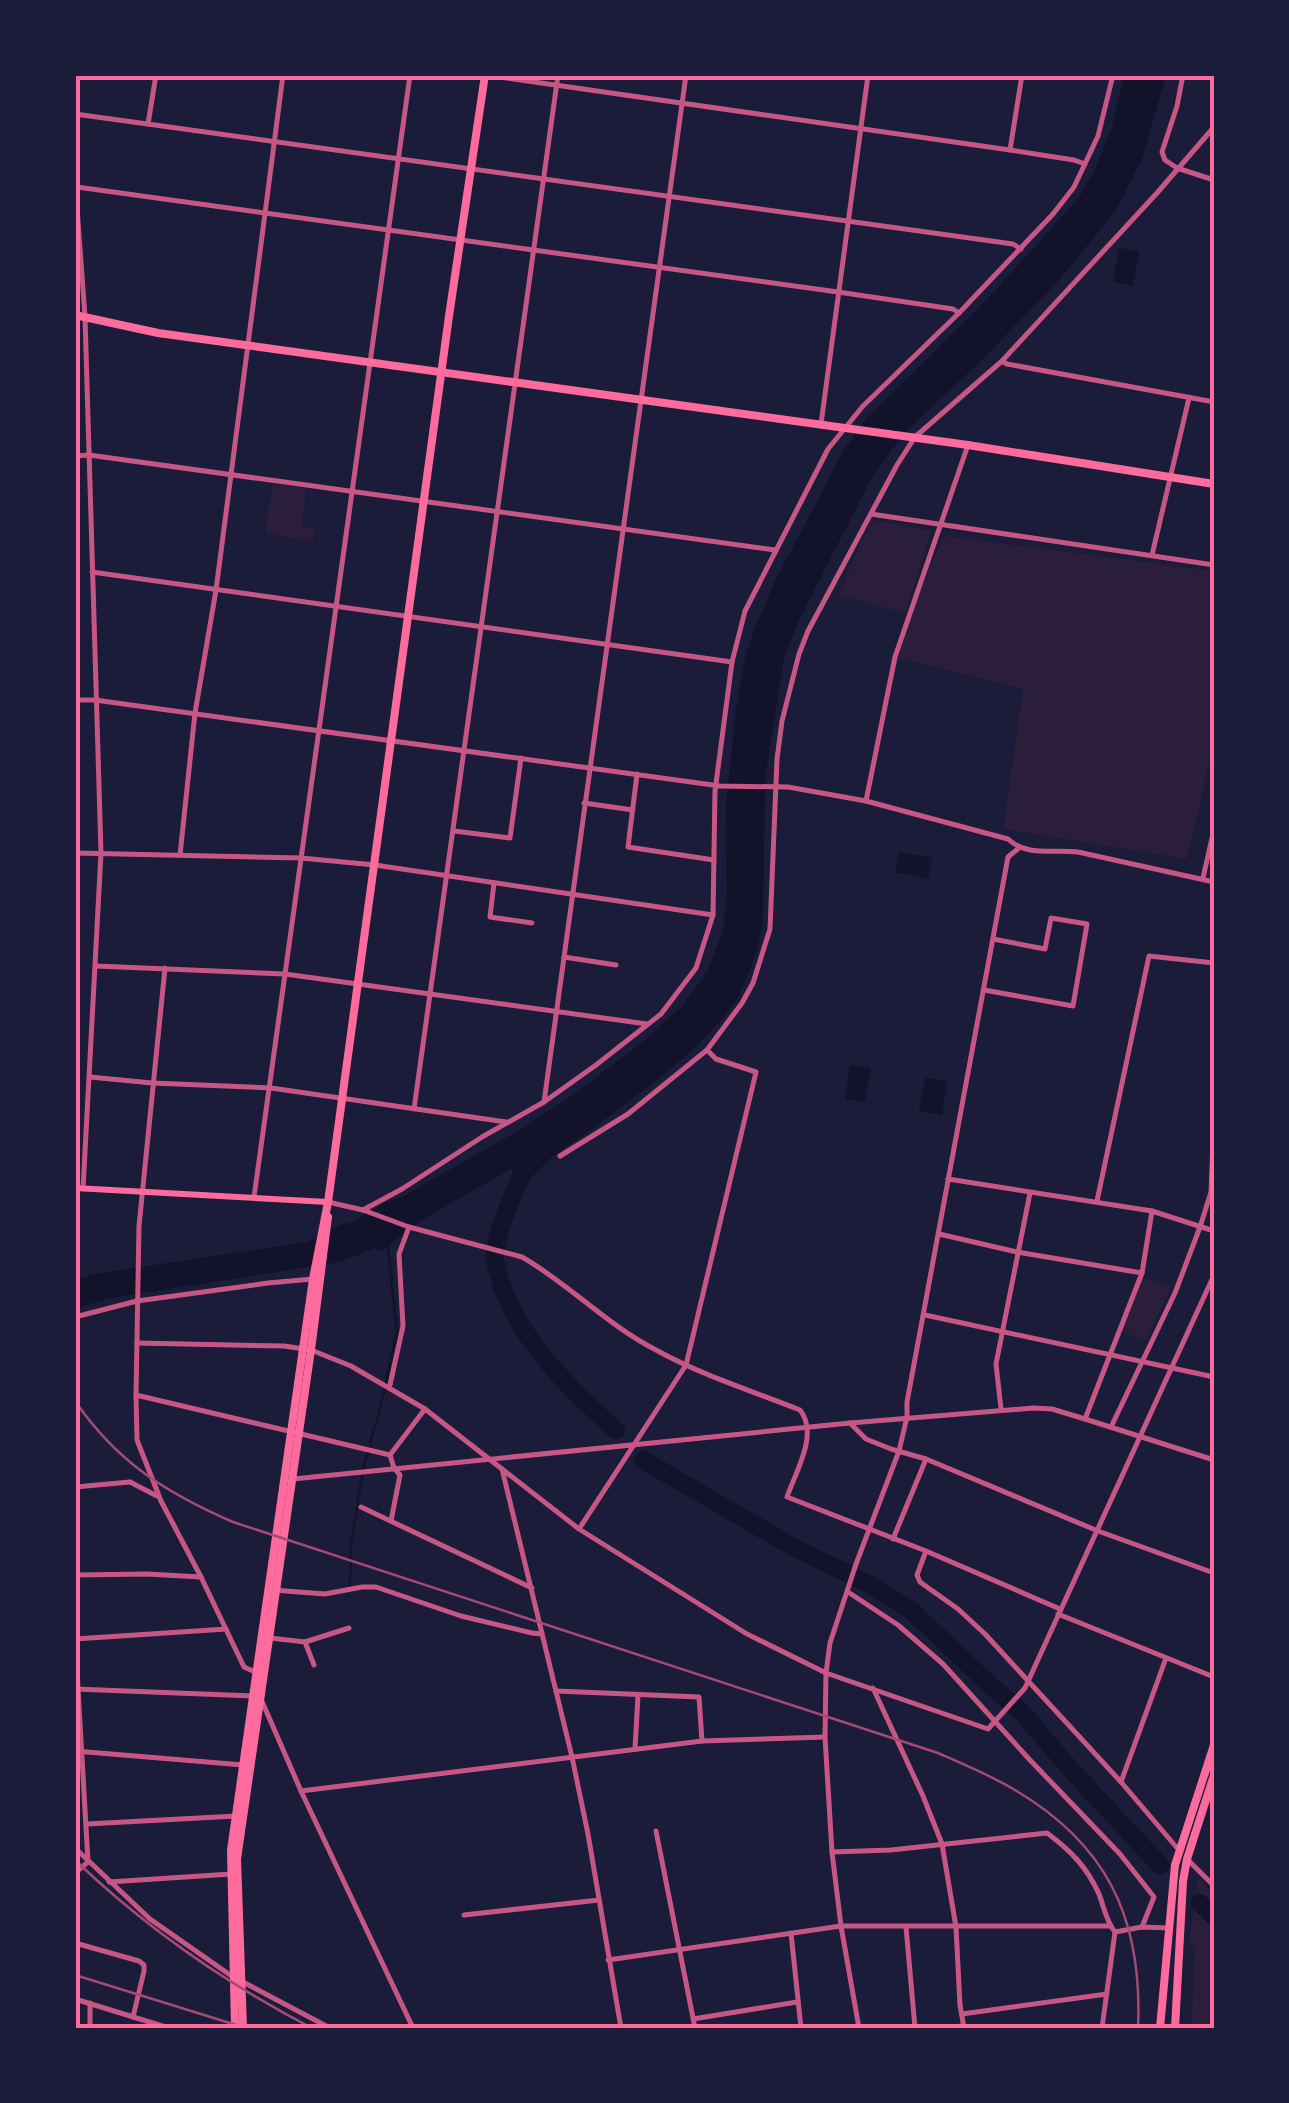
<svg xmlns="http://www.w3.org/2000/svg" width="1289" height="2103" viewBox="0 0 1289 2103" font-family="'Libre Baskerville',serif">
  <rect width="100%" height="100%" fill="#1b1b3a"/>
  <g fill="#2a1e3b">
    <polygon points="273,484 306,488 302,526 315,528 313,542 265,533"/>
    <polygon points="871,520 931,531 905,613 838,595"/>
    <polygon points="944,536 1214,571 1214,743 1187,859 1003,829 1023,689 898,658 918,594"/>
    <polygon points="1142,1278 1171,1287 1146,1340 1122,1332"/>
    <polygon points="1198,1877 1214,1896 1214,2028 1191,2028 1195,1947 1189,1941 1194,1908 1204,1898 1196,1890"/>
  </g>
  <g fill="#12122b">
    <polygon points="1124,75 1166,75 1142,159 1115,212 1058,281 980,362 914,423 893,448 871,479 798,622 784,658 765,779 763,917 758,948 739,996 724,1017 697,1046 668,1071 599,1124 552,1157 529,1180 511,1169 423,1219 392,1243 390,1246 380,1251 375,1248 340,1262 111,1298 75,1308 75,1279 101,1273 308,1242 340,1225 352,1222 385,1203 404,1196 523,1128 573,1095 644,1041 683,1005 708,971 723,931 727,891 726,805 736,709 744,662 753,633 775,581 844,450 866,419 981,306 1079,198 1097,165 1112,128"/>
    <polygon points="1119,248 1139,251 1133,286 1113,282"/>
    <polygon points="899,852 932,858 928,879 895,872"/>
    <polygon points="850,1065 871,1068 865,1102 845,1099"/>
    <polygon points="925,1078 947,1081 942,1115 919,1111"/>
  </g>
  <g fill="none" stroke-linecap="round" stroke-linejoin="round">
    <polyline stroke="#12122b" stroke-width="2.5" points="350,1588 351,1545 364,1464 371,1447 371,1437 377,1421 397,1332 388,1247"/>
    <g stroke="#12122b" stroke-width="18">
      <path d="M529,1157C517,1188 499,1221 495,1253C494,1261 497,1269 499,1276C514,1334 572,1392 616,1430"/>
      <polyline points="643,1460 795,1548 865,1582 911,1610 991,1686 1021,1711 1072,1771 1160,1865"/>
      <polyline points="1200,1903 1214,1917"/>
    </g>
    <g stroke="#c65784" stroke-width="5">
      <polyline points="485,75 1010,150 1074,160 1085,164"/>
      <polyline points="1183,75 1177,106 1162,152 1165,160 1177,168 1214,180"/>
      <polyline points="75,114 1013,244 1021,249"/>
      <polyline points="148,124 156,75"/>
      <polyline points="1010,150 1022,75"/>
      <polyline points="75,180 85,317 101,853 83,1189"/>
      <polyline points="77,187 838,292 953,309 959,313"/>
      <polyline points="1002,361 1007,364 1214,402"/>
      <polyline points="821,424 868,75"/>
      <polyline points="75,456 89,455 775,550"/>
      <polyline points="871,514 1214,565"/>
      <polyline points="1152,555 1189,398"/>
      <polyline points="92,572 732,662"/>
      <path d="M75,700H95L720,786L788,787L866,801L1008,839C1027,857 1053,849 1078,852L1214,882"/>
      <polyline points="637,774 628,847 714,860"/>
      <polyline points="866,801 895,657 968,445"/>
      <polyline points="584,803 633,810"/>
      <polyline points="454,831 510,838 521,758"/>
      <polyline points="75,853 301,858 375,865 713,915"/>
      <polyline points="180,855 195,713 216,590 283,75"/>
      <polyline points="1203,878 1214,829"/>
      <polyline points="494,883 490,917 532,923"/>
      <polyline points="564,957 616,965"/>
      <polyline points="96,966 285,974 647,1024"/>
      <polyline points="165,968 139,1226 136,1395 137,1440 161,1501 201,1577 244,1667 255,1672"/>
      <polyline points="1214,974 1214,998"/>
      <polyline points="984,990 1073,1006 1087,924 1051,918 1045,949 993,939"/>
      <polyline points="90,1077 152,1083 271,1088 506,1122"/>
      <polyline points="544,1102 686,75"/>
      <polyline points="414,1109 558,75"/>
      <polyline points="560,1156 628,1114 707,1050"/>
      <polyline points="948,1179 1152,1211 1214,1231"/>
      <polyline points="254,1197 410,75"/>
      <polyline points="1097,1201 1149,956 1214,963"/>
      <path d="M328,1202L363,1210L409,1227L522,1257C569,1284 607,1325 656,1350C701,1375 752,1391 800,1410C819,1434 796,1471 787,1497L926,1551L1060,1609"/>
      <polyline points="363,1210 402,1189 482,1137 544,1102 596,1065 661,1014 696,968 713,915 715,791 732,662 745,611 828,449 863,406 959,313 1053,214 1074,187 1098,136 1113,75"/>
      <polyline points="939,1234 1017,1252 1142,1273"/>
      <polyline points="925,1315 1214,1377"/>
      <polyline points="75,1317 137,1301 268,1283 313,1279"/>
      <polyline points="137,1343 284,1346 311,1350 351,1366 425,1409 579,1529 747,1634 826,1673 988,1729 1025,1688 1214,1275"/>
      <polyline points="390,1385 403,1326 399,1254 409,1227"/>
      <polyline points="136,1395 390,1455"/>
      <polyline points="1001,1409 996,1364 1030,1193"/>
      <path d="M907,1417L899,1451L856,1564L830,1643L826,1673L825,1737L832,1852L891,1850L1047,1833C1070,1850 1087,1867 1099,1894C1104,1907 1106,1921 1115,1932L1102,2028"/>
      <polyline points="1085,1419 1142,1273 1152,1211"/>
      <polyline points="850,1423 866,1439 891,1449 926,1459 1098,1531 1214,1573"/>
      <polyline points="1111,1427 1175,1293 1200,1227 1211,1192 1214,1116"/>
      <polyline points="390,1455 394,1468 400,1475 391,1521"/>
      <polyline points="390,1455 425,1409"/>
      <polyline points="502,1469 572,1757 588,1834 621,2028"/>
      <polyline points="130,1482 157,1496"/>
      <polyline points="361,1507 532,1588"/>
      <polyline points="579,1529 686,1365 756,1072 716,1059 707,1050 742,1003 753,983 770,929 777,759 782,721 799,654 808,631 897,465 915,437 1002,361 1157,193 1214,127"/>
      <polyline points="893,1539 926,1459"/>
      <polyline points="926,1551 917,1575 920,1582 958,1609 985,1634 1121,1782 1178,1849"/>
      <polyline points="75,1575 147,1574 201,1577"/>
      <polyline points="273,1590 325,1594 362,1587 376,1587 461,1616 532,1633 542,1634"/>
      <polyline points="848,1592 898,1625 943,1664 1029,1759 1120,1854 1154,1897 1142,1927"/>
      <polyline points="1058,1614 1214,1677"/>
      <polyline points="75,1636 88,1862"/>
      <polyline points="270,1638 305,1642 314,1665"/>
      <polyline points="75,1639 226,1629"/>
      <polyline points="305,1642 349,1628"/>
      <polyline points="873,1688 923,1796 942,1844 956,1927 960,2005 964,2028"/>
      <polyline points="75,1689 254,1696 261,1699 301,1791 413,2028"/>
      <polyline points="556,1691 699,1697 702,1741"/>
      <polyline points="635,1749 638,1695"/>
      <polyline points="75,1751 243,1765"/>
      <polyline points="1121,1782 1166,1658"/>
      <polyline points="301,1791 702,1741 825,1737"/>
      <polyline points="87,1824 236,1816"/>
      <polyline points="656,1831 695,2028"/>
      <polyline points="75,1848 150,1919 233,1977"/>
      <polyline points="1187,1859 1214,1886"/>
      <polyline points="75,1873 88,1862"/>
      <polyline points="109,1882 231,1874"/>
      <polyline points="464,1915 599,1900"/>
      <polyline points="906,1927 915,2028"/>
      <polyline points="1115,1932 1142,1927 1169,1928"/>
      <polyline points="791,1933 801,2028"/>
      <polyline points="75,1943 139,1961 144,1965 144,1971 133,2017"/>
      <polyline points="608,1960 841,1926 1110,1926"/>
      <polyline points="90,2003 90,2028"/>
      <polyline points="962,2014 1107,1994"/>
      <polyline points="693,2019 797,2002"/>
    </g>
    <g stroke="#c65784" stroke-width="5">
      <polyline points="907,1417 907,1402 1008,857 1019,848"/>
      <polyline points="293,1479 850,1423 1033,1408 1052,1409 1085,1419 1214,1460"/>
      <polyline points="75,1487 130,1482"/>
      <polyline points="832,1852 841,1926 859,2028"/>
      <polyline points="243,1982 330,2028"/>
      <polyline points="75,1999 169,2028"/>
    </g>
    <polyline stroke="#ff6b9d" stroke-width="6" points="75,1188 328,1202"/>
    <g stroke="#ff6b9d" stroke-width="8">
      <polyline points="75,315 158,333 968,445 1214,484"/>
      <polyline points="235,2028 231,1850 313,1279 328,1202 449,316 485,75"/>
      <polyline points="243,2028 237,1859 311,1350 328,1217"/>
    </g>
    <g stroke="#ff6b9d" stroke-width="8">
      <polyline points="1160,2028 1175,1865 1214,1745"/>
      <polyline points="1175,2028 1183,1881 1187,1859 1214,1775"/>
    </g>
    <g stroke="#a44b75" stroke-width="2.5">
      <path d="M75,1401C117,1462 166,1493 233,1522L938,1753C961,1763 985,1773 1008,1786C1106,1841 1143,1917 1138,2028"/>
      <path d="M75,1860C146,1928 225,1983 312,2028"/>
      <polyline points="75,1975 246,2028"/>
    </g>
  </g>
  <rect width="1289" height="2103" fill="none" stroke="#1b1b3a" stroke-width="155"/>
  <rect x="78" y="78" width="1134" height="1948" fill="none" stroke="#ff6b9d" stroke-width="4"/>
</svg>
